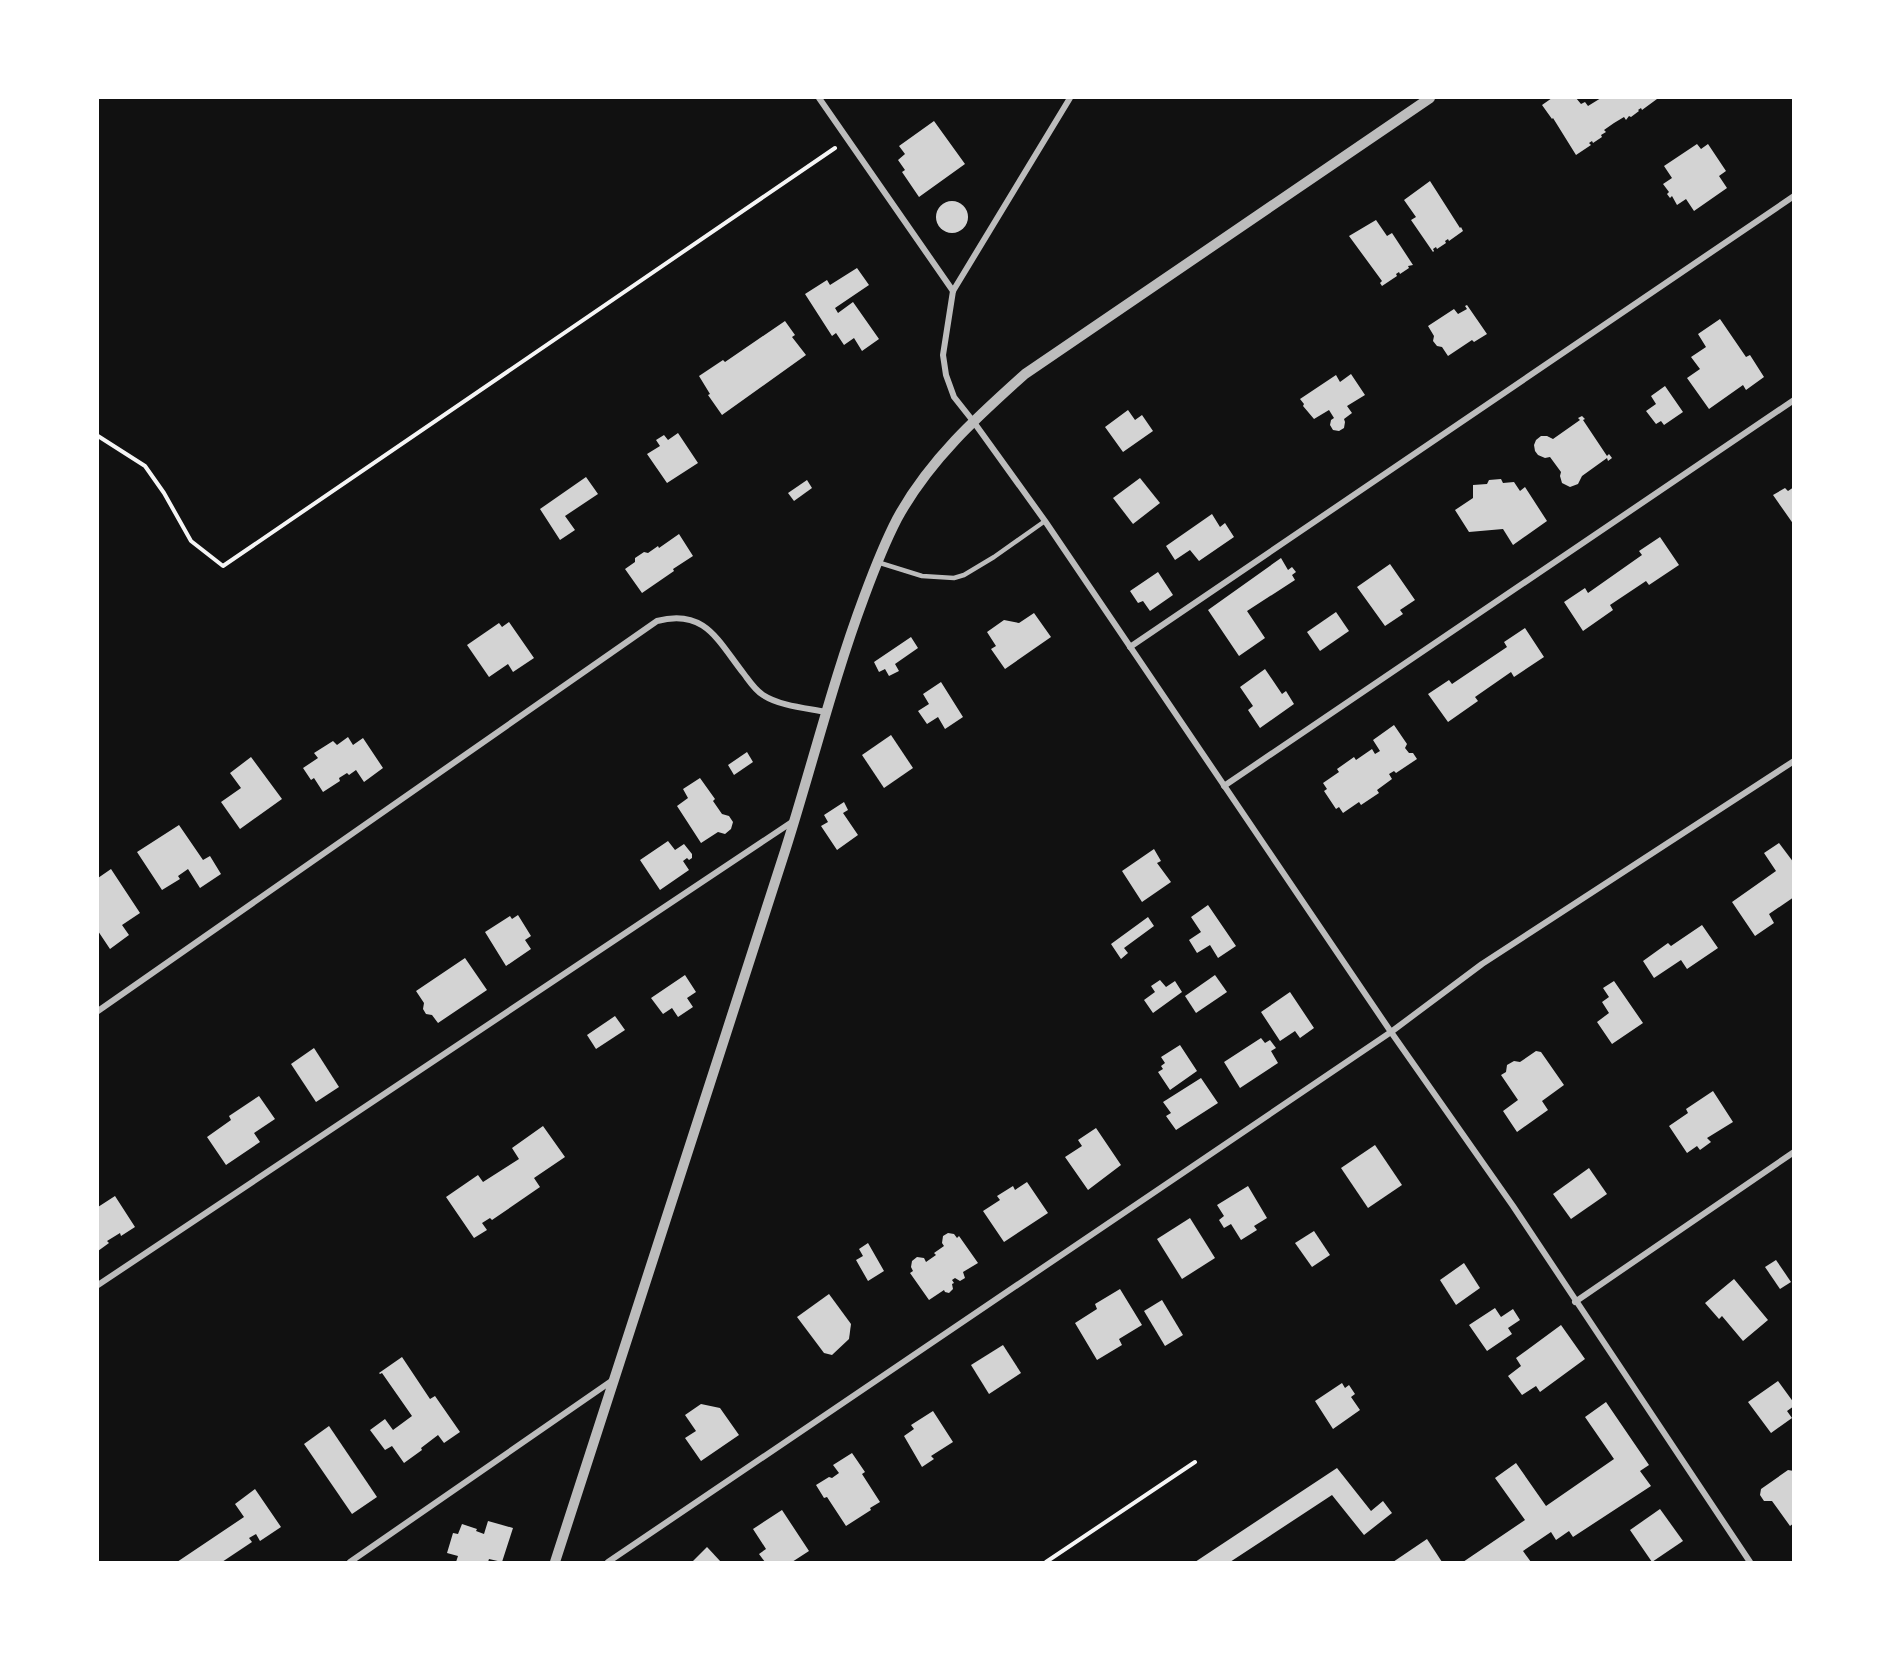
<svg xmlns="http://www.w3.org/2000/svg" width="1891" height="1660" viewBox="0 0 1891 1660" font-family="'Varela Round',sans-serif">
  <rect width="100%" height="100%" fill="#111"/>
  <g fill="#d3d3d3">
    <polygon points="1552,98 1576,98 1581,104 1585,102 1588,106 1601,98 1656,98 1657,99 1642,110 1641,108 1638,110 1639,111 1631,117 1629,116 1626,120 1624,117 1614,123 1604,130 1606,132 1601,135 1602,137 1593,143 1592,141 1589,143 1591,145 1576,155 1553,118 1552,119 1542,105"/>
    <polygon points="934,121 965,164 919,197 902,172 905,170 898,160 905,154 899,146"/>
    <polygon points="1697,144 1701,149 1708,144 1726,171 1719,176 1727,188 1694,211 1686,199 1677,205 1672,196 1670,198 1667,194 1669,192 1663,184 1672,178 1664,166"/>
    <polygon points="1430,181 1460,228 1461,227 1463,231 1449,241 1448,239 1445,241 1446,243 1437,249 1436,247 1433,249 1434,251 1433,252 1411,220 1416,217 1404,200"/>
    <circle cx="952" cy="217" r="16"/>
    <polygon points="1376,220 1387,236 1392,233 1413,265 1408,266 1409,268 1400,274 1399,272 1396,274 1397,276 1382,286 1380,283 1382,281 1349,236"/>
    <polygon points="857,268 869,285 835,308 838,313 853,302 879,339 862,351 854,338 844,345 836,333 832,336 805,294 827,280 830,285"/>
    <polygon points="1467,305 1487,334 1474,342 1472,340 1448,356 1442,347 1437,346 1433,341 1434,336 1428,326 1454,309 1458,314 1467,309 1465,306"/>
    <polygon points="1720,319 1746,357 1750,355 1764,377 1746,390 1743,385 1709,409 1687,378 1700,369 1691,357 1706,347 1698,334"/>
    <polygon points="785,321 795,335 792,337 806,355 722,415 708,395 710,394 699,376 723,360 725,362"/>
    <polygon points="1351,374 1365,395 1347,406 1352,413 1344,419 1345,422 1344,428 1339,431 1333,430 1330,425 1331,420 1334,418 1329,410 1314,419 1303,406 1304,404 1300,399 1336,375 1340,382"/>
    <polygon points="1665,386 1683,412 1664,425 1661,421 1656,424 1646,411 1656,404 1651,396"/>
    <polygon points="1128,410 1135,420 1142,415 1153,431 1123,452 1105,427"/>
    <polygon points="1582,416 1585,419 1583,420 1607,456 1609,454 1612,458 1608,461 1607,458 1582,476 1578,484 1570,487 1562,483 1560,476 1561,472 1550,457 1545,458 1538,455 1535,451 1534,445 1536,440 1541,436 1547,436 1553,439 1580,420 1578,418"/>
    <polygon points="678,433 698,463 667,483 647,454 660,446 656,440 664,435 668,440"/>
    <polygon points="586,477 598,494 565,516 575,530 560,540 540,509"/>
    <polygon points="1140,478 1160,503 1133,524 1113,498"/>
    <polygon points="1501,479 1503,483 1514,482 1520,491 1525,487 1547,521 1513,545 1503,529 1469,532 1455,510 1473,498 1473,485 1487,484 1489,480"/>
    <polygon points="807,480 812,488 794,501 788,493"/>
    <polygon points="1794,487 1794,525 1773,495 1785,488 1788,491"/>
    <polygon points="1212,514 1220,527 1225,523 1234,537 1199,561 1190,550 1175,560 1166,546"/>
    <polygon points="679,534 693,556 673,569 674,571 642,593 625,569 635,562 635,558 644,552 648,553 658,546 659,548"/>
    <polygon points="1660,537 1679,565 1649,585 1646,581 1610,605 1613,610 1583,631 1564,602 1585,588 1588,593 1642,555 1639,551"/>
    <polygon points="1281,558 1288,570 1292,567 1296,572 1292,575 1295,580 1247,611 1265,638 1239,656 1208,610"/>
    <polygon points="1390,564 1415,600 1400,610 1403,614 1385,626 1357,587"/>
    <polygon points="1158,572 1173,595 1150,611 1143,601 1138,603 1130,591"/>
    <polygon points="1336,612 1349,631 1320,651 1307,632"/>
    <polygon points="1034,613 1051,637 1005,669 991,649 996,646 987,632 1004,620 1019,623"/>
    <polygon points="509,622 534,658 513,672 508,664 489,677 467,645 499,623 502,627"/>
    <polygon points="1525,628 1544,657 1514,677 1511,672 1475,697 1478,701 1448,722 1428,694 1449,680 1452,684 1507,647 1504,642"/>
    <polygon points="911,637 918,648 895,664 899,671 889,676 885,669 879,672 874,662"/>
    <polygon points="1265,669 1282,694 1286,691 1294,704 1260,728 1248,710 1253,706 1240,687"/>
    <polygon points="941,682 963,717 945,729 938,717 927,724 918,711 929,704 923,694"/>
    <polygon points="1394,725 1407,744 1405,748 1409,753 1413,753 1417,759 1396,773 1394,771 1389,774 1392,779 1377,790 1379,793 1361,805 1359,802 1343,813 1339,807 1336,809 1324,791 1327,789 1323,783 1339,772 1337,769 1354,757 1356,760 1372,749 1375,754 1380,751 1373,740"/>
    <polygon points="891,735 913,768 884,788 862,755"/>
    <polygon points="348,737 353,745 363,738 383,768 364,782 356,770 349,775 347,773 339,778 340,781 323,792 314,778 311,780 303,768 318,758 314,753 333,741 337,745"/>
    <polygon points="747,752 753,762 734,775 728,765"/>
    <polygon points="251,757 282,799 240,829 221,802 241,788 230,773"/>
    <polygon points="700,778 715,799 713,801 722,814 729,816 733,822 731,829 725,834 718,832 701,843 677,806 688,798 683,789"/>
    <polygon points="844,802 848,810 843,813 858,835 837,850 821,826 828,822 824,815"/>
    <polygon points="179,825 203,860 210,856 221,874 200,888 188,869 178,876 180,879 162,890 137,852"/>
    <polygon points="668,841 675,850 684,844 692,854 692,858 689,860 687,858 683,861 689,870 660,890 640,860"/>
    <polygon points="1779,843 1794,863 1794,897 1769,914 1774,923 1755,936 1732,902 1776,871 1764,853"/>
    <polygon points="1154,849 1161,861 1157,863 1171,882 1142,902 1122,871"/>
    <polygon points="111,869 140,913 122,925 129,935 110,949 98,931 98,878"/>
    <polygon points="1208,905 1236,946 1218,958 1210,945 1197,953 1189,940 1201,932 1191,917"/>
    <polygon points="518,915 531,936 525,940 531,949 506,966 485,932 510,916 512,919"/>
    <polygon points="1148,917 1154,926 1124,948 1128,953 1121,959 1111,944"/>
    <polygon points="1702,925 1718,948 1687,969 1681,960 1654,978 1643,961 1668,943 1671,946"/>
    <polygon points="465,958 487,990 438,1023 432,1015 426,1014 423,1009 424,1003 416,991"/>
    <polygon points="685,975 696,992 687,998 693,1007 678,1017 672,1008 663,1014 651,998"/>
    <polygon points="1215,975 1227,992 1196,1013 1185,996"/>
    <polygon points="1160,980 1166,987 1175,981 1182,992 1153,1013 1144,1000 1155,992 1151,986"/>
    <polygon points="1614,981 1643,1023 1612,1044 1597,1022 1609,1013 1602,1002 1609,997 1603,988"/>
    <polygon points="1290,992 1314,1028 1300,1038 1295,1031 1280,1041 1261,1012"/>
    <polygon points="615,1016 625,1030 596,1049 587,1035"/>
    <polygon points="1261,1038 1265,1043 1270,1040 1276,1048 1271,1051 1278,1063 1240,1088 1224,1062"/>
    <polygon points="1180,1045 1197,1071 1170,1090 1158,1072 1163,1069 1161,1066 1165,1063 1161,1057"/>
    <polygon points="314,1048 339,1087 316,1102 291,1064"/>
    <polygon points="1536,1051 1541,1052 1564,1085 1542,1101 1548,1110 1517,1132 1503,1111 1518,1100 1501,1075 1506,1072 1507,1065 1514,1061 1520,1062"/>
    <polygon points="1201,1078 1218,1103 1176,1130 1166,1116 1171,1113 1163,1102"/>
    <polygon points="1713,1091 1733,1122 1707,1138 1711,1142 1700,1150 1697,1146 1687,1153 1669,1126 1688,1113 1686,1109"/>
    <polygon points="259,1096 275,1119 254,1133 260,1142 226,1165 207,1137 231,1120 229,1116"/>
    <polygon points="543,1126 565,1157 534,1178 540,1187 492,1220 490,1218 482,1223 487,1230 474,1238 446,1197 478,1175 483,1182 519,1159 512,1148"/>
    <polygon points="1096,1128 1121,1165 1088,1190 1065,1157 1082,1146 1078,1140"/>
    <polygon points="1375,1145 1402,1185 1368,1208 1341,1168"/>
    <polygon points="1589,1168 1607,1194 1571,1219 1553,1194"/>
    <polygon points="1027,1182 1048,1213 1004,1242 983,1211 1000,1200 997,1196 1013,1186 1015,1190"/>
    <polygon points="1248,1186 1267,1218 1254,1226 1257,1230 1241,1240 1231,1224 1224,1228 1219,1220 1224,1216 1217,1205"/>
    <polygon points="115,1196 135,1227 121,1236 120,1233 107,1241 109,1243 98,1251 98,1207"/>
    <polygon points="1190,1218 1215,1258 1182,1279 1157,1239"/>
    <polygon points="1314,1231 1330,1255 1312,1267 1295,1243"/>
    <polygon points="948,1233 954,1234 957,1238 959,1236 978,1263 963,1272 965,1278 960,1281 955,1278 952,1280 954,1283 952,1284 953,1289 949,1293 945,1292 944,1290 929,1300 910,1273 913,1271 911,1267 912,1261 917,1257 924,1258 926,1262 936,1255 934,1253 944,1246 942,1243 943,1236"/>
    <polygon points="868,1243 884,1271 868,1281 856,1260 863,1256 859,1249"/>
    <polygon points="1776,1260 1791,1282 1780,1289 1765,1267"/>
    <polygon points="1464,1263 1480,1288 1456,1305 1440,1280"/>
    <polygon points="1734,1279 1768,1320 1743,1341 1722,1316 1719,1319 1705,1303"/>
    <polygon points="1120,1289 1142,1325 1119,1339 1122,1345 1097,1360 1075,1323 1097,1309 1095,1304"/>
    <polygon points="829,1294 851,1324 849,1339 832,1355 824,1353 797,1317"/>
    <polygon points="1162,1300 1183,1335 1165,1346 1144,1311"/>
    <polygon points="1495,1308 1501,1317 1513,1309 1520,1320 1508,1328 1512,1334 1487,1351 1469,1325"/>
    <polygon points="1561,1325 1585,1359 1540,1392 1536,1386 1522,1395 1508,1376 1521,1366 1516,1358"/>
    <polygon points="1003,1345 1021,1373 989,1394 971,1365"/>
    <polygon points="402,1357 430,1399 435,1396 460,1432 444,1443 438,1435 421,1448 422,1450 404,1463 392,1446 385,1450 370,1430 385,1419 393,1430 412,1416 382,1373 380,1374 379,1373"/>
    <polygon points="1778,1381 1794,1403 1794,1406 1787,1411 1792,1418 1771,1433 1748,1402"/>
    <polygon points="1342,1383 1345,1388 1349,1385 1355,1394 1351,1397 1360,1410 1333,1429 1315,1401"/>
    <polygon points="1606,1402 1649,1465 1640,1471 1651,1486 1573,1537 1569,1531 1556,1540 1551,1532 1523,1551 1531,1562 1463,1562 1525,1520 1495,1478 1516,1463 1546,1506 1614,1459 1585,1417"/>
    <polygon points="701,1404 720,1408 739,1435 701,1461 685,1438 696,1431 685,1415"/>
    <polygon points="933,1411 953,1442 931,1456 934,1459 922,1467 904,1436 914,1429 911,1425"/>
    <polygon points="329,1426 377,1497 352,1514 304,1444"/>
    <polygon points="852,1453 865,1472 862,1474 880,1502 870,1508 871,1510 846,1526 827,1497 824,1498 816,1485 829,1477 832,1478 839,1473 833,1465"/>
    <polygon points="1337,1468 1371,1511 1383,1501 1392,1513 1364,1535 1332,1495 1230,1562 1195,1562"/>
    <polygon points="1788,1470 1794,1471 1794,1523 1790,1526 1772,1501 1764,1501 1760,1495 1761,1489"/>
    <polygon points="255,1489 281,1527 260,1541 256,1534 249,1538 252,1542 222,1562 177,1562 244,1517 235,1504"/>
    <polygon points="1660,1509 1683,1541 1652,1562 1630,1530"/>
    <polygon points="782,1510 809,1551 792,1562 765,1562 759,1554 766,1549 753,1529"/>
    <polygon points="488,1521 513,1528 502,1562 489,1559 488,1562 456,1562 458,1556 447,1553 453,1533 458,1534 462,1524 477,1529 476,1531 484,1534"/>
    <polygon points="1427,1539 1442,1562 1393,1562"/>
    <polygon points="707,1547 721,1562 694,1562 693,1561"/>
  </g>
  <g fill="none" stroke-linecap="round" stroke-linejoin="round">
    <g stroke="#f5f5f5" stroke-width="4">
      <polyline points="98,436 145,466 164,493 191,541 223,566 835,148"/>
      <polyline points="1046,1562 1195,1462"/>
    </g>
    <polyline stroke="#bcbcbc" stroke-width="4.5" points="877,562 922,576 954,578 964,575 994,557 1045,521"/>
    <g stroke="#bcbcbc" stroke-width="6">
      <polyline points="819,98 953,291"/>
      <polyline points="1070,98 953,291 943,355 946,375 954,397 973,421 1045,521 1391,1032 1513,1206 1750,1562"/>
      <polyline points="1130,647 1794,196"/>
      <polyline points="1224,786 1794,400"/>
      <path d="M98,1011L657,621C705,608 718,641 744,674C750,682 755,690 763,695C780,706 806,708 826,712"/>
      <polyline points="98,1285 795,820"/>
      <polyline points="1575,1302 1794,1152"/>
      <polyline points="350,1562 613,1380"/>
      <polyline points="608,1562 1391,1032 1482,964 1794,761"/>
    </g>
    <path stroke="#bcbcbc" stroke-width="10" d="M555,1562C633,1326 708,1088 785,851C812,766 833,680 864,597C874,570 884,544 897,519C929,460 977,417 1025,374L1430,98"/>
  </g>
  <rect width="1891" height="1660" fill="none" stroke="#ffffff" stroke-width="198"/>
</svg>
